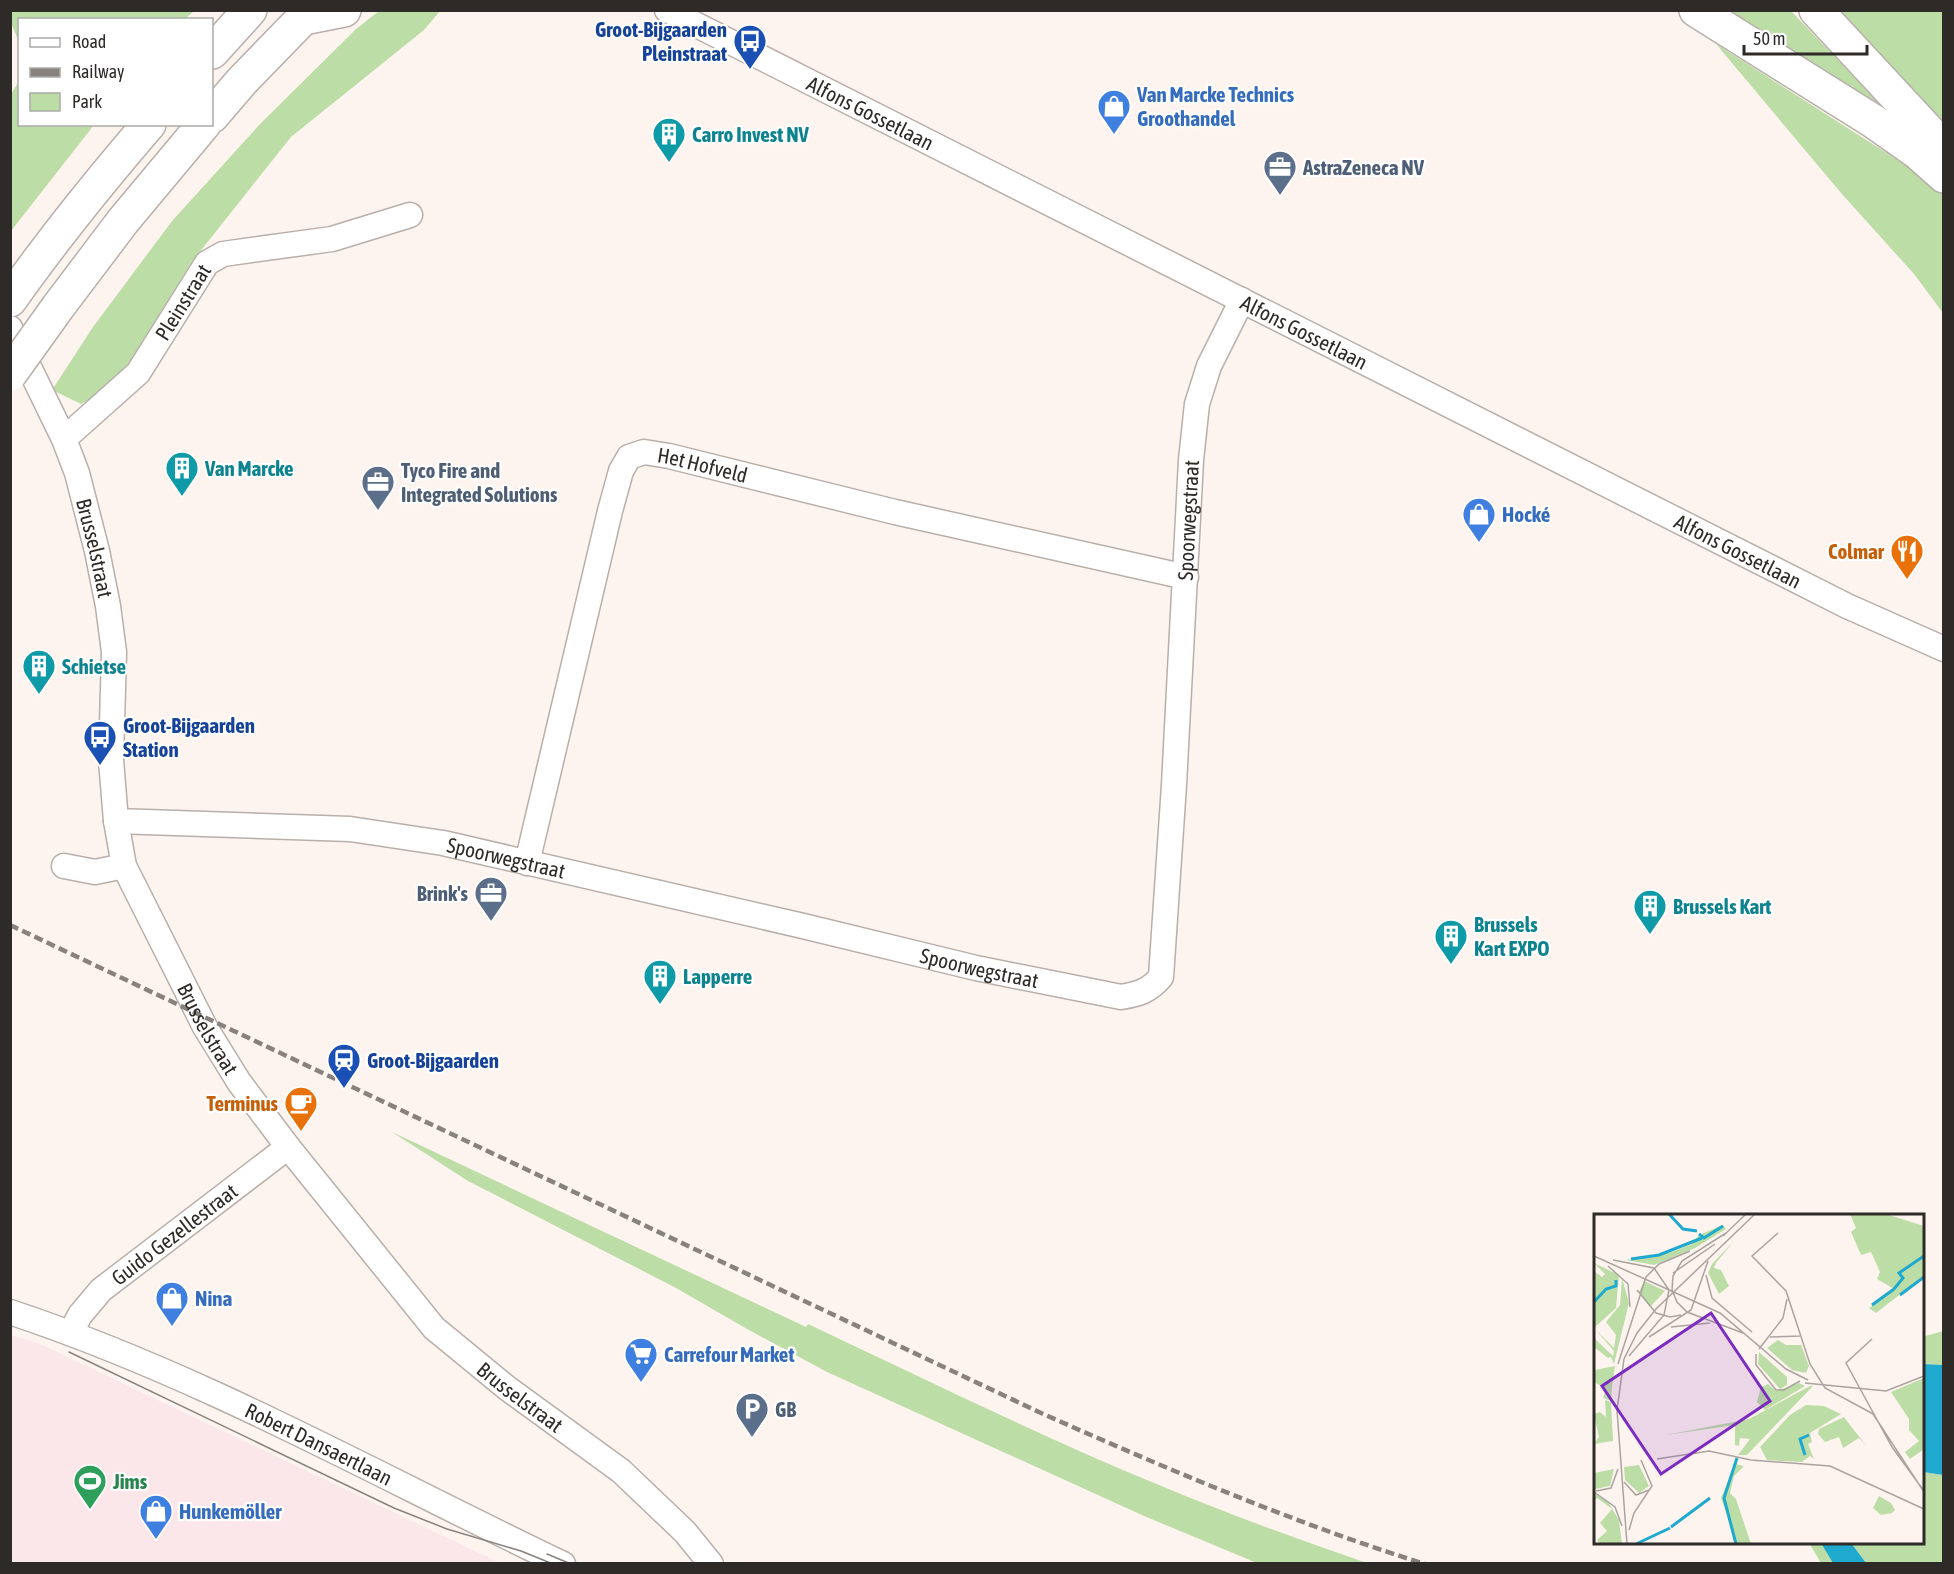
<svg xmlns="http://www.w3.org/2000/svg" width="1954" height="1574" viewBox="0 0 1954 1574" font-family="'Asap Condensed',sans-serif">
  <rect width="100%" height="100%" fill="#fef4ef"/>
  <polygon fill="#fbe6e9" points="11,1335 38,1343 500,1563 11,1563"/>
  <g fill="#bddda7">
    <polygon points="11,10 194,10 194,11 185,19 20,20 19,42 11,23"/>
    <polygon points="379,11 440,11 424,30 291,137 191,263 124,371 102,394 81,404 52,390 93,327 172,221 260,124 356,29"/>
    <polygon points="1716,11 1791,11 1879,103 1881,108"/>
    <polygon points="1836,11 1943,11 1943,126"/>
    <polygon points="1716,44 1918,173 1943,194 1943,313 1914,274 1841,193"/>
    <polygon points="19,81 20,124 94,125 11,231 11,94"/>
    <path d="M392,1132L806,1327L808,1324C925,1379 1040,1436 1159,1485C1228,1514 1297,1539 1367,1563H1257L1144,1516L827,1372L747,1329L676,1288L468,1181Z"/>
    <polygon points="1943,1331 1943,1365 1923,1364 1922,1337"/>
    <polygon points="1923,1472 1943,1475 1943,1563 1821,1563 1809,1543 1922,1542"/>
  </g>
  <g fill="#1fa9cf">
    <polygon points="1923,1364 1943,1365 1943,1475 1923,1472"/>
    <polygon points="1821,1543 1851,1543 1866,1563 1833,1563"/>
  </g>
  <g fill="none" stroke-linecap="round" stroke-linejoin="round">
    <defs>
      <g id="minor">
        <path id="s1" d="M667,10L1847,606L1944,649"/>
        <path id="s2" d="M10,328L64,439L77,473L97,551L108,606L114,652L111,760L116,821L124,866L205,1027L239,1082L288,1147L434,1328L507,1388L621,1471L685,1532L711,1564"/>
        <path id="s3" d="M64,439L138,373L207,263L223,254L332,239L410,215"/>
        <path id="s4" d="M116,821L350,829L443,843L803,926L976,968L1121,997C1139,994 1149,991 1161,977L1174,785L1191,460L1197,404L1209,366L1242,300"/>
        <path id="s5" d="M527,863L610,511L621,471L629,457L644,452L669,456L895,512L1186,577"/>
        <polyline points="64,866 95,872 124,866"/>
        <path id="s6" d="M10,1312C203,1376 380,1477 563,1564"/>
        <path id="s7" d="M71,1332L80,1315L101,1290L288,1147"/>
      </g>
      <g id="highway">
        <polyline points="1696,10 1873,121 1917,152 1944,176"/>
        <polyline points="1816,10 1944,148"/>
        <polyline points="303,18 344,10"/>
        <polyline points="212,52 250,10"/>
        <polyline points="212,116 242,81 311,10"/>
        <path d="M10,300C53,239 100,181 149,124"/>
        <polyline points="58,307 123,221 204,124"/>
      </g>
    </defs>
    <use href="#minor" stroke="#b8afaa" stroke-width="27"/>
    <use href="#highway" stroke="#b8afaa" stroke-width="36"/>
    <use href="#minor" stroke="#fff" stroke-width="24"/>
    <use href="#highway" stroke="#fff" stroke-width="33"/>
    <g stroke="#88827f" stroke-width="1.5">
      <polyline points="69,1352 394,1508 447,1529 521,1551 553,1564"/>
      <polyline points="547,1554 571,1564"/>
    </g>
    <path stroke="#88827f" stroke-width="4.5" stroke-dasharray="9 4.5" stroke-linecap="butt" d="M10,925L1041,1413C1167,1469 1294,1523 1425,1564"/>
    <defs>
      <polyline id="highway-bridge" points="10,374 58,307"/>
    </defs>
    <use href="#highway-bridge" stroke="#b8afaa" stroke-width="36" stroke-linecap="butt"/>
    <use href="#highway-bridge" stroke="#fff" stroke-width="33"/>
  </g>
  <defs>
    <symbol id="bus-pin" viewBox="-11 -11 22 30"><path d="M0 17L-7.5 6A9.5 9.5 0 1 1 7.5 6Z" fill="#1a4fb4" stroke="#fff"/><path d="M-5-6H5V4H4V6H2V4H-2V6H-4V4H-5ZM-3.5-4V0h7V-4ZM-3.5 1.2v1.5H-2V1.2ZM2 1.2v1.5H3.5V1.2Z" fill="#fff"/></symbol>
    <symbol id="shop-pin" viewBox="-11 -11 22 30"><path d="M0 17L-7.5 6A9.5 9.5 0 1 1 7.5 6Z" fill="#3f7fe0" stroke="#fff"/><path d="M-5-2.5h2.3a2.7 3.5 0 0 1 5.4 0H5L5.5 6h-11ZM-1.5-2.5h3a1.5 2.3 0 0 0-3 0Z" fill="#fff"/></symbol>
    <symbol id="building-pin" viewBox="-11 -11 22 30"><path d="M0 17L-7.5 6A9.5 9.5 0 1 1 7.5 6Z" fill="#0f9aa8" stroke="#fff"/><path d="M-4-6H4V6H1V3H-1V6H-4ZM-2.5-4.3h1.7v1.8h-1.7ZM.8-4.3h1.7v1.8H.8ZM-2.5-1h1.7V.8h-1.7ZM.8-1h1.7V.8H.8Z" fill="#fff"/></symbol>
    <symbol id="office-pin" viewBox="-11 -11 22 30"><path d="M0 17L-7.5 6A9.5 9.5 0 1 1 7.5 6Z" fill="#5c6f8a" stroke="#fff"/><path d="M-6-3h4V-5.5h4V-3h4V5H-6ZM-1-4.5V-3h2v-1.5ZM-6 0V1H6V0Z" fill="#fff"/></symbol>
    <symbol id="restaurant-pin" viewBox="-11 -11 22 30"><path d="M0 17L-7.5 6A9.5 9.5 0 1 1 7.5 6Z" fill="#e8710a" stroke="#fff"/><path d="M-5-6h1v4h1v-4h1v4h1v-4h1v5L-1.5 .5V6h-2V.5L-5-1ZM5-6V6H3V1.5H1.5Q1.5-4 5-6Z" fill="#fff"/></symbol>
    <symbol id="station-pin" viewBox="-11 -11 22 30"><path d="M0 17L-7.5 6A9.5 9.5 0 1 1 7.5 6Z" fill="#1a4fb4" stroke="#fff"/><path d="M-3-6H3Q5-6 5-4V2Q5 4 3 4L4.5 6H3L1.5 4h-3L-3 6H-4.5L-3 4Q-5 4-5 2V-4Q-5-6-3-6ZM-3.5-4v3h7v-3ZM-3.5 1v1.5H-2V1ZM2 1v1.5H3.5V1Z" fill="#fff"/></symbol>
    <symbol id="cafe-pin" viewBox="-11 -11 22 30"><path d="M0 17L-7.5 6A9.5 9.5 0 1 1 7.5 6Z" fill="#e8710a" stroke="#fff"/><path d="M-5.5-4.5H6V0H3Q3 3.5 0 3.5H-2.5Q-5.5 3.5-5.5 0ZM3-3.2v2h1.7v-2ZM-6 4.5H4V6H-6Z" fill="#fff"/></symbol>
    <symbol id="supermarket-pin" viewBox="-11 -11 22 30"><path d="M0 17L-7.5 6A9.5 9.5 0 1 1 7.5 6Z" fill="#3f7fe0" stroke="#fff"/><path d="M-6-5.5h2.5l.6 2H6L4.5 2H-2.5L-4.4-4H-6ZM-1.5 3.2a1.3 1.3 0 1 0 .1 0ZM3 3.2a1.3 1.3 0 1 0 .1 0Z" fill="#fff"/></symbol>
    <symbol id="parking-pin" viewBox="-11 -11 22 30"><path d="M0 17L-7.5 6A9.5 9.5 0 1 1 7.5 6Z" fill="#5c6f8a" stroke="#fff"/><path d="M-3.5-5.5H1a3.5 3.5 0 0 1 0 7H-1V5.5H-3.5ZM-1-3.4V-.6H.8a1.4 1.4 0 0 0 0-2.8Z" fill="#fff"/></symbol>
    <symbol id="stadium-pin" viewBox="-11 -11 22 30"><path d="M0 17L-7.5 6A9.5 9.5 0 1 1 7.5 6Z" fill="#2e9e5b" stroke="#fff"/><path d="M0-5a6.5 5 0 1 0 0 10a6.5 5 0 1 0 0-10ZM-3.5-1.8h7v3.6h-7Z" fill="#fff"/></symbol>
  </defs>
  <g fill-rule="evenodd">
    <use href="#bus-pin" x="731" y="22" width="38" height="52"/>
    <use href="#shop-pin" x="1095" y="87" width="38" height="52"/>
    <use href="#building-pin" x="650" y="115" width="38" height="52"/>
    <use href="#office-pin" x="1261" y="148" width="38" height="52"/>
    <use href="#building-pin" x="163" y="449" width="38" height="52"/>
    <use href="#office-pin" x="359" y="463" width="38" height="52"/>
    <use href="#shop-pin" x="1460" y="495" width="38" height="52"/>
    <use href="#restaurant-pin" x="1888" y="532" width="38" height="52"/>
    <use href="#building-pin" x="20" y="647" width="38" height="52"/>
    <use href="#bus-pin" x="81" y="718" width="38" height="52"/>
    <use href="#office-pin" x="472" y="874" width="38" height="52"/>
    <use href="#building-pin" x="1631" y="887" width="38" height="52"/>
    <use href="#building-pin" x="1432" y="917" width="38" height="52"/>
    <use href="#building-pin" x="641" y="957" width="38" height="52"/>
    <use href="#station-pin" x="325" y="1041" width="38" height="52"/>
    <use href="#cafe-pin" x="282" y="1084" width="38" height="52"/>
    <use href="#shop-pin" x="153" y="1279" width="38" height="52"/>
    <use href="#supermarket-pin" x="622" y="1335" width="38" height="52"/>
    <use href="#parking-pin" x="733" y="1390" width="38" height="52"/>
    <use href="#stadium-pin" x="71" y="1462" width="38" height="52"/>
    <use href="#shop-pin" x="137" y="1492" width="38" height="52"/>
  </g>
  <g text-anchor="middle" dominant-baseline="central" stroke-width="4.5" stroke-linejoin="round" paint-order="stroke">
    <g font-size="21" font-weight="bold" fill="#164399" stroke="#fff" text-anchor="start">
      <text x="727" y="29" text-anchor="end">Groot-Bijgaarden<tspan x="727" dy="24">Pleinstraat</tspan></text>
      <text x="123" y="725">Groot-Bijgaarden<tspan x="123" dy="24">Station</tspan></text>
      <text x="367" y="1060">Groot-Bijgaarden</text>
    </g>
    <g font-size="21" font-weight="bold" fill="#366cbe" stroke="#fff" text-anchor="start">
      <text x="1137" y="94">Van Marcke Technics<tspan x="1137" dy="24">Groothandel</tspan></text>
      <text x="1502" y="514">Hocké</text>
      <text x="195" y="1298">Nina</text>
      <text x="664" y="1354">Carrefour Market</text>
      <text x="179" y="1511">Hunkemöller</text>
    </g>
    <g font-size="21" fill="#2d2a28" stroke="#fff">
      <text stroke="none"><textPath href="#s1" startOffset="228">Alfons Gossetlaan</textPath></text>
      <text stroke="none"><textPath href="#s3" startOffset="183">Pleinstraat</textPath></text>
      <text stroke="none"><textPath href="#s1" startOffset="714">Alfons Gossetlaan</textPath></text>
      <text stroke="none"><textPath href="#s5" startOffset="495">Het Hofveld</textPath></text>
      <text stroke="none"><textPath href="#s4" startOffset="1527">Spoorwegstraat</textPath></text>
      <text stroke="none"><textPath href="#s2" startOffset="237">Brusselstraat</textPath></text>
      <text stroke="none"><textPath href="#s1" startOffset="1200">Alfons Gossetlaan</textPath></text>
      <text stroke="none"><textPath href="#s4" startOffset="393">Spoorwegstraat</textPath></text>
      <text stroke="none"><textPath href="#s4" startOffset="879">Spoorwegstraat</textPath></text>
      <text stroke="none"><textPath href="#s2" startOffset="741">Brusselstraat</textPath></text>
      <text stroke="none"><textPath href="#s7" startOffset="144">Guido Gezellestraat</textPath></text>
      <text stroke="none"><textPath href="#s2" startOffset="1227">Brusselstraat</textPath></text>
      <text stroke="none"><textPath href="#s6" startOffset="336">Robert Dansaertlaan</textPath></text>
    </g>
    <g font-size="21" font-weight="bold" fill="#0d838f" stroke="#fff" text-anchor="start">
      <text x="692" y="134">Carro Invest NV</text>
      <text x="205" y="468">Van Marcke</text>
      <text x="62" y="666">Schietse</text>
      <text x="1673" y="906">Brussels Kart</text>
      <text x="1474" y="924">Brussels<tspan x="1474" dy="24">Kart EXPO</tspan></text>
      <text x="683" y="976">Lapperre</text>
    </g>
    <g font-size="21" font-weight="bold" fill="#4e5e75" stroke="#fff" text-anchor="start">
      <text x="1303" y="167">AstraZeneca NV</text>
      <text x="401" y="470">Tyco Fire and<tspan x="401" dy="24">Integrated Solutions</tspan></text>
      <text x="468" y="893" text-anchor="end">Brink's</text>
      <text x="775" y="1409">GB</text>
    </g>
    <g font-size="21" font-weight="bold" fill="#c56008" stroke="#fff" text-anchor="end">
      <text x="1884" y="551">Colmar</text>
      <text x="278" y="1103">Terminus</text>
    </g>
    <g font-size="21" font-weight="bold" fill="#27864d" stroke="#fff" text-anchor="start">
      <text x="113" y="1481">Jims</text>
    </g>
  </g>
  <g transform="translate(1594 1214)">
    <rect width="330" height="330" fill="#fef4ef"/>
    <path d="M256,0H292L330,12V62L282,99L275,94L300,75L283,65L286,58L277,38L267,41L257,18L262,14ZM129,11L132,15L101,34L60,51L32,46L78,38L98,30L105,21ZM140,27L122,49L120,54L127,56L135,72L125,80L114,59L118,50ZM0,49L25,61L22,94L0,114V57L8,63L11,60ZM28,64L35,89L20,150L17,143L14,144L0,133V124L19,142L20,137L1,115L20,134L22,121L12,108L26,91ZM50,67L71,77L56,93L45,78ZM184,126L192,131H207L215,152L212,159L198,156L173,134ZM165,138L193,163V171L186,175L164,150ZM21,152L18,173L17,187L9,184L12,175L0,168L1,156ZM330,164V235L316,245L311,238L325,227L315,216V205L297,178ZM205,169L211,172L171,196L163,188L167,173L174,170L182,177ZM216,172H219L153,241H144L156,225L146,224L145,232L141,231V211L72,221L155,205ZM11,186L17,188L19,227L0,230L5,223L0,200L6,198L12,203ZM212,191L230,192L247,200L216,219L218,228L214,230L220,245L216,242L208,248L173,246L166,233L196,201ZM250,203L259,215L272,231L265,224L249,234L245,223L231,228L224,220L225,215ZM141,250L150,252L140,262L136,279L142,285L157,330H139L141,325L127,284ZM45,251L55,272L45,279L31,266L30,253ZM20,255L16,272L1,275L0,259ZM0,279L14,288L25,306L28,330H7L3,326L13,317L6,309L18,295L3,284L0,287ZM285,282L297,289L301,296L298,299L287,301L279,294Z" fill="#bddda7"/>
    <path fill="none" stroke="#1fa9cf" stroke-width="3" d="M75,0L89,15L103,17M105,20L110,24L129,12M37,45L65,41L108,24M300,75L309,64L305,59L330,42M306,81L330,63M0,88L12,75L22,72V66M278,91L300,75M211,241L206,225L215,221M77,313L116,284M42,330L76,314M142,330L130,284L143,244"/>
    <path fill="none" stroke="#aaa39f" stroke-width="1.5" d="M132,19L88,47L79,62L78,76L83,88L93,98L149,119M184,19L158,42L192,77L216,150L231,174L281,201M129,22L152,0M0,42L126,99L192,155L214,166M19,46L60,54L75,76L70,101L35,142M14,52L34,70L36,93M79,59L121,30M112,61L118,84L158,118M43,76L62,99L76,103L87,101M77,113L116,109M55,123L97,96L114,47M176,123L206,122M278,125L252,149L298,233L330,277M165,135L189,104L193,85M162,140V151L182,176H190L206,167M24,150L52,63L65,50L96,37M211,169L292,177L330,162M279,200L330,278M63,245L115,237L157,246L236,252L330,295M30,268L42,281L55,276M2,277L17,274L24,255M0,278L21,293L28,312M35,316L40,299L58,272L47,246M33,330L23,196L30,145L43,119L62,95L161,0"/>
    <path fill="#7b2cbf" fill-opacity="0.15" stroke="#7b2cbf" stroke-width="3" d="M117,99L176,187L67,260L8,172Z"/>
    <rect width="330" height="330" fill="none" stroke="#2d2a28" stroke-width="3"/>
  </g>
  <rect width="1954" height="1574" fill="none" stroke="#2d2a28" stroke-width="24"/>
  <rect x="18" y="18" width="195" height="108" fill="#ffffff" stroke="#abaaa9" stroke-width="1.5"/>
  <rect x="30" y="38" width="30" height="9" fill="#ffffff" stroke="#abaaa9" stroke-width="1.5"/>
  <text x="72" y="48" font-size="18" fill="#2d2a28">Road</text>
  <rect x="30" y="68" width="30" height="9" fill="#88827f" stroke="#abaaa9" stroke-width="1.5"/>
  <text x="72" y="78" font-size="18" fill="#2d2a28">Railway</text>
  <rect x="30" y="93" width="30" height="18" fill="#bddda7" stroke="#abaaa9" stroke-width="1.5"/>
  <text x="72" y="108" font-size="18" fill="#2d2a28">Park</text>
  <path d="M1744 45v9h123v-9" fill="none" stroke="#2d2a28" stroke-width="3"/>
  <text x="1753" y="45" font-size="18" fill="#2d2a28" stroke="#ffffff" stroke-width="4.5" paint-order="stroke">50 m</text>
</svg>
